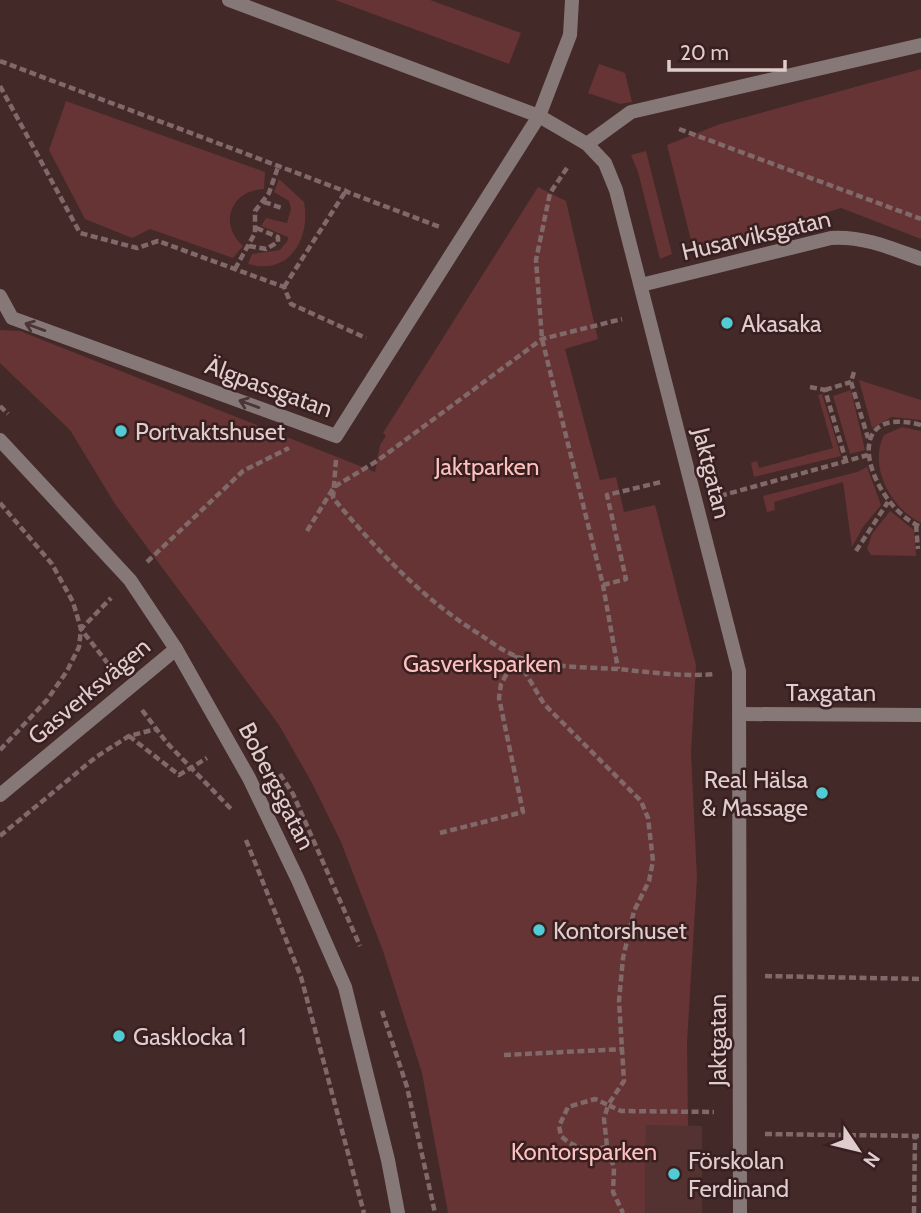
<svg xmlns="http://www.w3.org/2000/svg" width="921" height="1213" viewBox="0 0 921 1213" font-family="Cabin,sans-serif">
  <rect width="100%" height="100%" fill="#432928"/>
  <polygon fill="#533231" points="646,1124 702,1126 702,1213 645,1213"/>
  <g fill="#663434">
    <polygon points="335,0 430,0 521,33 509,64"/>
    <polygon points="599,64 625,73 632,102 620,104 588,93"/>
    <polygon points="921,69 921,239 841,208 694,252 667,145 720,124"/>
    <path d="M66,101L265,172L264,189C231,190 218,224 243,246L233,258L150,229L132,238L85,219L49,150Z"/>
    <polygon points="646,151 672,254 660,259 638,172 631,155"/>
    <path d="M279,179L304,202C311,239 289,276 248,264L252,254L280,250L288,240V237L261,226L266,218L287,223L291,209L289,201L274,192Z"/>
    <polygon points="538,187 566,201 598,339 565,349 600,480 616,477 624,512 655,505 696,665 691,753 697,878 687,1042 688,1126 646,1125 645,1213 448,1213 422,1073 383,951 341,842 312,783 279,725 115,504 70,430 0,363 0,330 20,331 375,472 380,445 386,436 383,433"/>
    <polygon points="859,380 921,400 921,420 892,417 872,428"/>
    <polygon points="851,390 865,450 850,454 833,396"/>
    <polygon points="822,394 841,456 754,477 751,463 757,461 759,468 833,448 818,395"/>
    <path d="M902,427L921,431V523C891,508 868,467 884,435Z"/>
    <polygon points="867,467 881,505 863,527 852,547 843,482 774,502 775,510 767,512 763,496 857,472"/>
    <polygon points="890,511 914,530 916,556 871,555 867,549 872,534"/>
  </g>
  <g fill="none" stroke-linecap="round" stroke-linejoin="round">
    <g stroke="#806968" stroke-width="4.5" stroke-dasharray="7 3.5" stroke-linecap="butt">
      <polyline points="0,61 440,227"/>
      <polyline points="0,86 80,233 137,248 158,241 284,287 291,304 366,338"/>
      <polyline points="679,129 921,219"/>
      <polyline points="567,168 550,193 536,260 542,339 603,585 618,669"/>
      <polyline points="264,202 282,208"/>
      <polyline points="249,246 266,249 278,242 278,237 254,227"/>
      <polyline points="235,269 255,233 255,211 269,193 279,164"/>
      <polyline points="284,287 347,189"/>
      <polyline points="854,372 851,382 868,438"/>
      <polyline points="810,387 825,390 846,461"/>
      <polyline points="825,390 851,382"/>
      <polyline points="0,406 8,414"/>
      <path d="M921,425C834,402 871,506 921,527"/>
      <path d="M336,460L333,498C377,550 422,599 481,635C492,643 505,652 518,657C549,668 585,667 618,669C649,672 683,677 714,674"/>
      <polyline points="720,496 868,455"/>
      <polyline points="0,503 52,564 73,602 81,629 112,669"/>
      <polyline points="916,525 918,549"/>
      <polyline points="307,531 334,487 377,461 542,339 622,319"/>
      <polyline points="856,551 888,502"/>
      <polyline points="147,562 243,471 289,448"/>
      <polyline points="603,585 626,579 607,495 661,482"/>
      <polyline points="142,710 167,743 232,810"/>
      <polyline points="129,736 179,775 207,758"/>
      <polyline points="0,750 47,700 67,671 79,647 81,629 111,598"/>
      <polyline points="280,774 293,794 360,946"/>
      <polyline points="440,833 523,812 499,698 501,684 516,657 544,704 641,801 648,818 653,861 649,881 634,911 623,958 619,1001 624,1081 608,1105 621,1111 714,1112"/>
      <polyline points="0,836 96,757 129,736 156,729"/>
      <polyline points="246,840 301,977 364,1213"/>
      <polyline points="765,976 921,979"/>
      <polyline points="382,1011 407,1087 435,1213"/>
      <polyline points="504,1055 624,1049"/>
      <polyline points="765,1134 921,1136"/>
      <path d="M607,1146C591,1153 573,1148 561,1136L559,1126L568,1107L595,1099L608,1105L604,1119L607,1146L614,1168L613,1192L623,1213"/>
      <polyline points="914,1213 915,1136"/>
    </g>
    <g stroke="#867877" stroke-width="14">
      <polyline points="229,0 539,116 587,144 605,163 616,190 739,671 740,1213"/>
      <polyline points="587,144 631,112 921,45"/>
      <path d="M641,285L831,238C864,236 891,248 921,259"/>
      <polyline points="0,296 12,318 336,436 539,116 570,35 572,0"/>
      <polyline points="741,714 921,715"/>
      <polyline points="0,795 176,649"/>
    </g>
    <polyline stroke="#867877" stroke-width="14" points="0,440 130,580 176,649 249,778 298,880 345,987 388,1160 398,1213"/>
  </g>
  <defs><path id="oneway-shaft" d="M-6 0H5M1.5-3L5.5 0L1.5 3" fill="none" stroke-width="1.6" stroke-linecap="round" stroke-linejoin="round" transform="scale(1.75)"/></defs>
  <g stroke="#4c3535">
    <use href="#oneway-shaft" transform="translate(35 327) rotate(-160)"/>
    <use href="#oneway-shaft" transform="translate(249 404) rotate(-160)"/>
  </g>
  <g fill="#51ccd4" stroke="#391f1f" stroke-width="2.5">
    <circle cx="727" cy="323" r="7"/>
    <circle cx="121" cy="431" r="7"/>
    <circle cx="822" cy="793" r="7"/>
    <circle cx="539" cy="930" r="7"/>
    <circle cx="119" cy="1036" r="7"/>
    <circle cx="674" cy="1174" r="7"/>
  </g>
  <g text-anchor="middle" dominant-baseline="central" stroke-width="5" stroke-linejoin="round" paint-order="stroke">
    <g font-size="24" fill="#decdcc" stroke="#391f1f">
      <text transform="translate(756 235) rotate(-13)">Husarviksgatan</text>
      <text transform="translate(269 387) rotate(20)">Älgpassgatan</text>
      <text transform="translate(712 473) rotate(76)">Jaktgatan</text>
      <text transform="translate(89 691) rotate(-40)">Gasverksvägen</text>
      <text x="831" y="692">Taxgatan</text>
      <text transform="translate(277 786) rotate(63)">Bobergsgatan</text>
      <text transform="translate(717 1040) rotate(-90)">Jaktgatan</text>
    </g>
    <g font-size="24" fill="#decdcc" stroke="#391f1f" text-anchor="start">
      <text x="741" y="323">Akasaka</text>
      <text x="135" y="431">Portvaktshuset</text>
      <text x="808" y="779" text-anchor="end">Real Hälsa<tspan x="808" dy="28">&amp; Massage</tspan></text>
      <text x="553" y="930">Kontorshuset</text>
      <text x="133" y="1036">Gasklocka 1</text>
      <text x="688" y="1160">Förskolan<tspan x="688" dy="28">Ferdinand</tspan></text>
    </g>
    <g font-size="24" fill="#fcc1bf" stroke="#391f1f">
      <text x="487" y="466">Jaktparken</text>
      <text x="482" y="663">Gasverksparken</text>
      <text x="584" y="1151">Kontorsparken</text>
    </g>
  </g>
  <g transform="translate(858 1150) rotate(125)" stroke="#391f1f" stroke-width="5" paint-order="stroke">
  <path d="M0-5L12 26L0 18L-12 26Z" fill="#decdcc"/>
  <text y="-10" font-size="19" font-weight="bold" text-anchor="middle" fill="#decdcc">N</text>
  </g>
  <path d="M669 60v10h116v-10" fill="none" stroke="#decdcc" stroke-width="3.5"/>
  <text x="680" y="60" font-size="21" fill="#decdcc" stroke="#391f1f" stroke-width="5" paint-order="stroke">20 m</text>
</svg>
